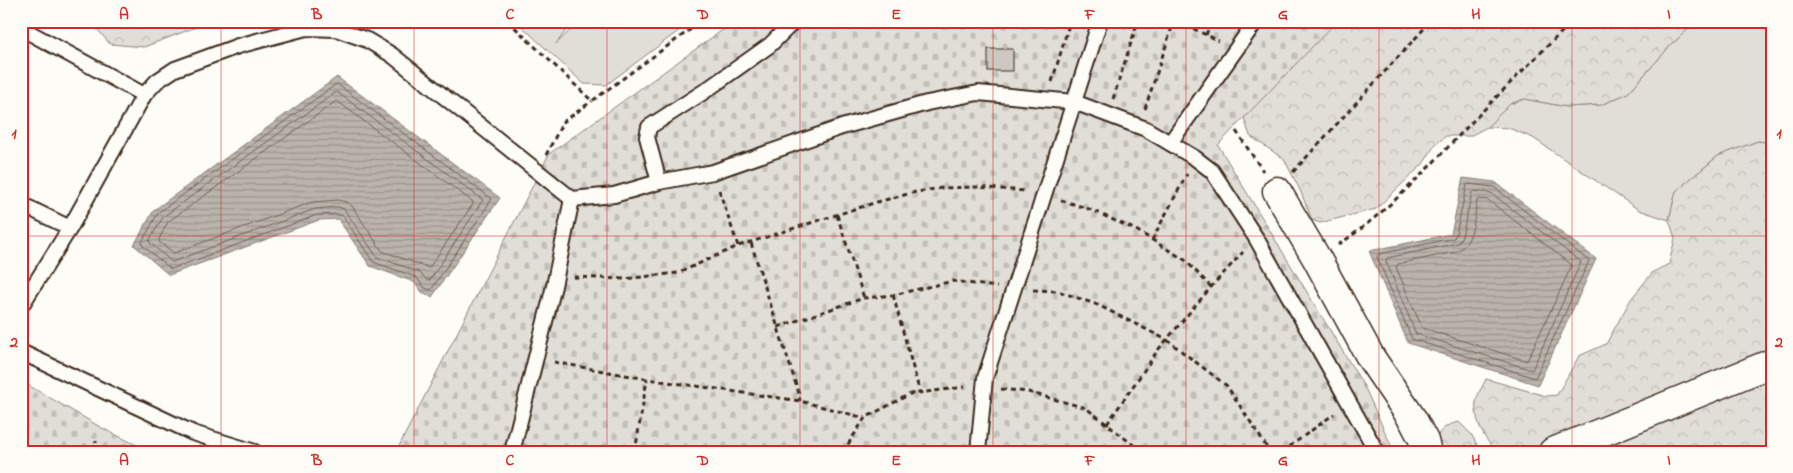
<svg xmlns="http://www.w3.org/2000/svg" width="1793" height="473" viewBox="0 0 1793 473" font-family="'Indie Flower',sans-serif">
  <defs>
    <pattern id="forest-crowns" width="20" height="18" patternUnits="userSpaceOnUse" patternTransform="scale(1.25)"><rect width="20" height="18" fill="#e1ded7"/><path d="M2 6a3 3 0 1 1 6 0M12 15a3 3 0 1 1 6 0" fill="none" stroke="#c2bfb8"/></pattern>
    <pattern id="cemetery-stones" width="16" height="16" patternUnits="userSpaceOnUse" patternTransform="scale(1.25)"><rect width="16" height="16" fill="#e1ded7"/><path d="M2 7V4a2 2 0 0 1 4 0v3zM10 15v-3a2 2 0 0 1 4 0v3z" fill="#c2bfb8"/></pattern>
    <pattern id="water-rules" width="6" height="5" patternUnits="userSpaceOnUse" patternTransform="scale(1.25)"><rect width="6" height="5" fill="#bbb4ad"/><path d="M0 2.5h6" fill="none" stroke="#99938c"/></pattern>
  </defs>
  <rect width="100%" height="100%" fill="#fdfcf7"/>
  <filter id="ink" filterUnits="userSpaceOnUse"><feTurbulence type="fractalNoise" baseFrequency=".02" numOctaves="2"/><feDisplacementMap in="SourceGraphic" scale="10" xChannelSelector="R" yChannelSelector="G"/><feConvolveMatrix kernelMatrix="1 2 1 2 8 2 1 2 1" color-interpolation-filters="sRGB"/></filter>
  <g filter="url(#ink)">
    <g fill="#e1ded7" stroke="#8e847a">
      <polygon points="516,21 573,21 556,44 580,21 692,21 606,85 584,84"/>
      <polygon points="1697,21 1772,21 1772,143 1758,141 1718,156 1676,191 1669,220 1639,210 1533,138 1509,128 1487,127 1510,104 1524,99 1567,107 1601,105 1628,93 1671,45"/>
    </g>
    <g fill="url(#forest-crowns)" stroke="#8e847a">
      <polygon points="90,21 212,21 144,47 110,44"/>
      <polygon points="1284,21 1697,21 1671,45 1628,93 1601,105 1567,107 1524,99 1510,104 1487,127 1470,136 1446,136 1435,145 1423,164 1376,209 1320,223 1312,220 1300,190 1284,159 1250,136 1240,106"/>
      <path d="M1758,141L1772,143V359L1536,452H1499C1484,443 1474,418 1476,402C1477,394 1483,386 1486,379L1546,396L1557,395L1579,356L1606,344L1631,299L1653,272L1669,264L1675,238L1669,220L1676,191L1718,156Z"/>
      <polygon points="1772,369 1772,452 1564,452"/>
      <path d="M1459,422L1471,434L1481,452H1435C1433,435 1443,425 1459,422Z"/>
    </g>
    <g fill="url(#cemetery-stones)" stroke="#8e847a">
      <polygon points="735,21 1337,21 1218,145 1365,388 1394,452 396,452 549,154"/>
      <polygon points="21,381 102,428 151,452 21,452"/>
    </g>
    <g fill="url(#water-rules)" stroke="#887d74">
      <polygon points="337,77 500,198 432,297 422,292 414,282 370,266 338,219 319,220 169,275 134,245 154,210"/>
      <polygon points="1463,178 1495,182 1596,259 1538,385 1408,343 1369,251 1451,234"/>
    </g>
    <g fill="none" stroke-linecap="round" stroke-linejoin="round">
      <g stroke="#6e6157" stroke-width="1">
        <polygon points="337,84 492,199 431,290 425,288 416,277 373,262 343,216 338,214 317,215 171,269 142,245 142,242 158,213"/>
        <polygon points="337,92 483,200 430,280 427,280 419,272 377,257 344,209 338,207 315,209 172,262 150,243 149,241 163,217"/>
        <polygon points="337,101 473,202 473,204 429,268 382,251 352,206 346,202 338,200 312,202 174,253 159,242 159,239 168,222"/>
        <polygon points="1469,184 1494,187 1589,261 1535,378 1412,339 1377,257 1379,254 1454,238 1456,234 1467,185"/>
        <polygon points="1474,191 1491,193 1581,262 1532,370 1416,334 1386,261 1387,258 1458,243 1462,236 1472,193"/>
        <path d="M1480,199L1488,200L1572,265L1527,361L1422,328L1396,267L1398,264L1455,252C1474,245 1474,218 1477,201Z"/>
      </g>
    </g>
    <rect fill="#cdc8c2" stroke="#3b2a1e" x="988" y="49" width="25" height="22"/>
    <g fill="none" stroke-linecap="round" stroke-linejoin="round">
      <defs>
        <g id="lane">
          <polyline points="21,28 144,95"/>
          <polyline points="1170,143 1256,21"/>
          <polyline points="659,182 647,137 649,127 705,91 770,45 794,21"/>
          <polyline points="21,204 70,228"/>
          <polyline points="21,306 70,228 144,95 157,81 175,69 238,46 306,28 336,29 367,40 392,55 572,199 614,195 659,182 713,172 842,127 927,103 978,93 1074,102 1146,129 1195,158 1212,171 1256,238 1377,452"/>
          <polyline points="21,352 193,433 255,452"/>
          <polyline points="512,452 554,286 572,199"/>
          <polyline points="978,452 985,378 1100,21"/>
        </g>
        <g id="street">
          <polyline points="1277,191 1317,259 1371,358 1413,420 1424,441 1427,452"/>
          <polyline points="1553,452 1772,363"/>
        </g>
      </defs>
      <use href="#lane" stroke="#3b2a1e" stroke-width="18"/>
      <use href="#street" stroke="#3b2a1e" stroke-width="31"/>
      <g stroke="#3b2a1e" stroke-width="3" stroke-dasharray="5 4" stroke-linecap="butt">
        <polyline points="219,21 221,28"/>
        <polyline points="508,21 592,101 702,21"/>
        <polyline points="1177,21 1219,41"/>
        <polyline points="1206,35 1211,21"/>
        <polyline points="1052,82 1070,21"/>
        <polyline points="1113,99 1138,21"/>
        <polyline points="1145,109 1174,21"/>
        <polyline points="1236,131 1263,171"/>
        <polyline points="546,155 563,122 592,101"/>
        <polyline points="1293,172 1431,21"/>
        <polyline points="719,190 738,246"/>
        <polyline points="1061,200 1089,209 1136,230 1185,260 1211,287"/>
        <polyline points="837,215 864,298"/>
        <polyline points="1152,240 1187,174"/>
        <polyline points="751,243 799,394 800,401"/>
        <path d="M1338,245C1388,212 1429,167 1470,124C1504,89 1538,55 1573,21"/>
        <polyline points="574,277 624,279 678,273 738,246 877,202 916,192 942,188 977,187 1025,191"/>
        <polyline points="1033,290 1058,291 1098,305 1167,340 1227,386 1270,452"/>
        <polyline points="893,295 920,393"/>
        <polyline points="778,327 864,298 893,295 953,281 997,287"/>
        <polyline points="554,362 647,379 800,401 865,418"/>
        <polyline points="1001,389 1028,392 1086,408 1136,447 1135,452"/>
        <polyline points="1107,424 1158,350 1211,287 1243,252"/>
        <polyline points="96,452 96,441"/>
        <polyline points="635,452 647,379"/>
        <polyline points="843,452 865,418 910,394 965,387"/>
        <polyline points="1282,452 1334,414"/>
      </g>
      <use href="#lane" stroke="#fdfcf7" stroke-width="14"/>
      <use href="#street" stroke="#fdfcf7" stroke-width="28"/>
    </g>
  </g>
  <path fill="none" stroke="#d62828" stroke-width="1" stroke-opacity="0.55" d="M221,21V452M414,21V452M607,21V452M800,21V452M993,21V452M1186,21V452M1379,21V452M1572,21V452M21,236H1772"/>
  <rect width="1793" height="473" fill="none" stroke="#fdfcf7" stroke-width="55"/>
  <rect x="28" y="28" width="1738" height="418" fill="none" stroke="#d62828" stroke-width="2"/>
  <g font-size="16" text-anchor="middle" font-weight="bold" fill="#d62828">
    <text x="124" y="19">A</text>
    <text x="317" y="19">B</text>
    <text x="510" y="19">C</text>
    <text x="703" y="19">D</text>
    <text x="896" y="19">E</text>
    <text x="1090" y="19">F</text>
    <text x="1283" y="19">G</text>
    <text x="1476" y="19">H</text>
    <text x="1669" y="19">I</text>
    <text x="14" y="138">1</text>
    <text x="1779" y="138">1</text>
    <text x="14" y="347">2</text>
    <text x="1779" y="347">2</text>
    <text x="124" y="465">A</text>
    <text x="317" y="465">B</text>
    <text x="510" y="465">C</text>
    <text x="703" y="465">D</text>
    <text x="896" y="465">E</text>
    <text x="1090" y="465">F</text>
    <text x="1283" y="465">G</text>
    <text x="1476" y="465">H</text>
    <text x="1669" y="465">I</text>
  </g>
</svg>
